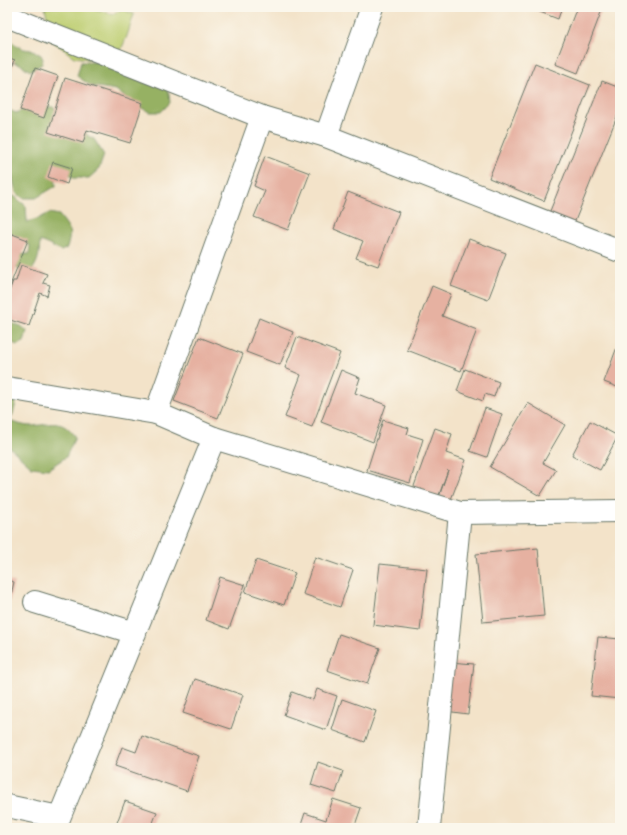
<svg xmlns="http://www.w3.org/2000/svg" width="627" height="835" viewBox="0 0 627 835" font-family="'Gochi Hand',sans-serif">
  <rect width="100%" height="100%" fill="#fbf7ec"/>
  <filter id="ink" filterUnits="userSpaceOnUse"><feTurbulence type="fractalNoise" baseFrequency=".025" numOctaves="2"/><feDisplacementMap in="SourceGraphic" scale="8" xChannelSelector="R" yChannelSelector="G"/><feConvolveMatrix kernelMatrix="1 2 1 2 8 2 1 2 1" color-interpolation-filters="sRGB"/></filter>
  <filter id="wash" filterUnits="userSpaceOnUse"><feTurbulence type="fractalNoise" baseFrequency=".012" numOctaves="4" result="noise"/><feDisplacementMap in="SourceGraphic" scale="16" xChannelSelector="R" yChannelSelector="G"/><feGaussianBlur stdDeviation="0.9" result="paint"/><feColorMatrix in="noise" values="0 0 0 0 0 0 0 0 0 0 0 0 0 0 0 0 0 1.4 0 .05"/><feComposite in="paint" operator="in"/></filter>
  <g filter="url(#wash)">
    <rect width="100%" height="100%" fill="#f3e3c9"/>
    <polygon fill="#bdce71" stroke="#6e8652" points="45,7 93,7 95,9 113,14 122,9 134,14 127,36 121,50 89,59 74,57 51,40"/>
    <g fill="#96b163" stroke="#5a774c">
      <polygon points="7,38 17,46 24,49 31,50 41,55 43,59 42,64 30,71 20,64 7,60"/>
      <polygon points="81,62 104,62 131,74 142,82 150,83 167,89 169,93 170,103 161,112 150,112 135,105 116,90 91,86 77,76"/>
      <polygon points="30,106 53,107 61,115 84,130 88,136 94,139 104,155 99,169 89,178 73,178 63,170 55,172 56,186 36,198 23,198 16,193 12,175 7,178 7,148 11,146 14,140 7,132 7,109 16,113"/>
      <path d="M7,195L14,196L26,206L27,222L40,218L49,213L59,215C70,229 72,230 67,248L61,251L45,243L40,241C39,256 39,261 30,273L24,272L13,266L14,254H29L30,245L20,241L7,237Z"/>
      <polygon points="7,322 21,326 27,331 24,342 17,345 7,340"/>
      <path d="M7,378L18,396L13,414L9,421C16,423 24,426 30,426C51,425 61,417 75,437L66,457L48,469L32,467L7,445Z"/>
    </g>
    <g id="blocks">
      <g fill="#e6b1a1">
        <polygon points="527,7 562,7 558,19"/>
        <polygon points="577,7 603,7 578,73 555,64"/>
        <polygon points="7,57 15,60 7,80"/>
        <polygon points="535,63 590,85 544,201 489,178"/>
        <polygon points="35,68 58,76 44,118 20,110"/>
        <polygon points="65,78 143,103 130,143 87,130 83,143 48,132"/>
        <polygon points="602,81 620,88 620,109 573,226 548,216"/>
        <polygon points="265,156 310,173 288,230 254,217 265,191 254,186"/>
        <polygon points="53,162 72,168 67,184 48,177"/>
        <polygon points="7,181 11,182 7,193"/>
        <polygon points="348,192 399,212 378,266 356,258 363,241 334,229"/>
        <polygon points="7,232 28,240 7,293"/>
        <polygon points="469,239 506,253 488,300 451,286"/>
        <polygon points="21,265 47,274 43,283 50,285 47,296 40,293 29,326 7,319 7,297 13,281 16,281"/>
        <polygon points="432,286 451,294 442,316 477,330 461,371 407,350"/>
        <polygon points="259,318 293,332 280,365 246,352"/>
        <polygon points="199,337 243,354 218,418 174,401"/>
        <polygon points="297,337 340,353 312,427 285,417 301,375 285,368"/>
        <polygon points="620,339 620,388 604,382"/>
        <polygon points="465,369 499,382 494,397 485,394 483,401 457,391"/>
        <polygon points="341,370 360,378 355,393 386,405 373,442 321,422"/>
        <polygon points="528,403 565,425 543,463 556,470 540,496 490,467"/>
        <polygon points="485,408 502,414 487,457 470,451"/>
        <polygon points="383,420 409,428 407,434 423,439 410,483 367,470"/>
        <polygon points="590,421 618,436 600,470 572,455"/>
        <polygon points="435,428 452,434 446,453 466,460 450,502 439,497 448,470 438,498 413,489"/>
        <polygon points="538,548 544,616 483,622 476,554"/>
        <polygon points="315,557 353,570 340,607 303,594"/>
        <polygon points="256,560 295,573 284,605 245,592"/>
        <polygon points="380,564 427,569 420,631 373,625"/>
        <polygon points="220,577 245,585 229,629 206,620"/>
        <polygon points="7,580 14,582 8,608 7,608"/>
        <polygon points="339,634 380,648 367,684 327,670"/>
        <polygon points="598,637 620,639 620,699 591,696"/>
        <polygon points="450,662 474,664 468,714 445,711"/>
        <polygon points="195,679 243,695 231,729 183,713"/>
        <polygon points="317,689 337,696 326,730 284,715 292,692 313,700"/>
        <polygon points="342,699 376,711 365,742 332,730"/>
        <polygon points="142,736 199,756 187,791 115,766 122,747 136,752"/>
        <polygon points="318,762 343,771 336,793 311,785"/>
        <polygon points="333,799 361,808 354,828 300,828 305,813 326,820"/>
        <polygon points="125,801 157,812 151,828 115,828"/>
      </g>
    </g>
  </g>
  <g filter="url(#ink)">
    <use href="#blocks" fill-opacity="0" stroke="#697768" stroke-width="1"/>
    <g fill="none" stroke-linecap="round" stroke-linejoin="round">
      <defs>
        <g id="minor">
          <polyline points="7,16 262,117 326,136 620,251"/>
          <polyline points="326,136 372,7"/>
          <polyline points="7,388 156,413 214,438 460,513 620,511"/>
          <polyline points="156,413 262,117"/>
          <polyline points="35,602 135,633"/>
          <polyline points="7,806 59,817"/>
          <polyline points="55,828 214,438"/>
          <polyline points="429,828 460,513"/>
        </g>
      </defs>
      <use href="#minor" stroke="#697768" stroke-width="24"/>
      <use href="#minor" stroke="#fff" stroke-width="22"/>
    </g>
  </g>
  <rect width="627" height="835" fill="none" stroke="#fbf7ec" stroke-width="24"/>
</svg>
